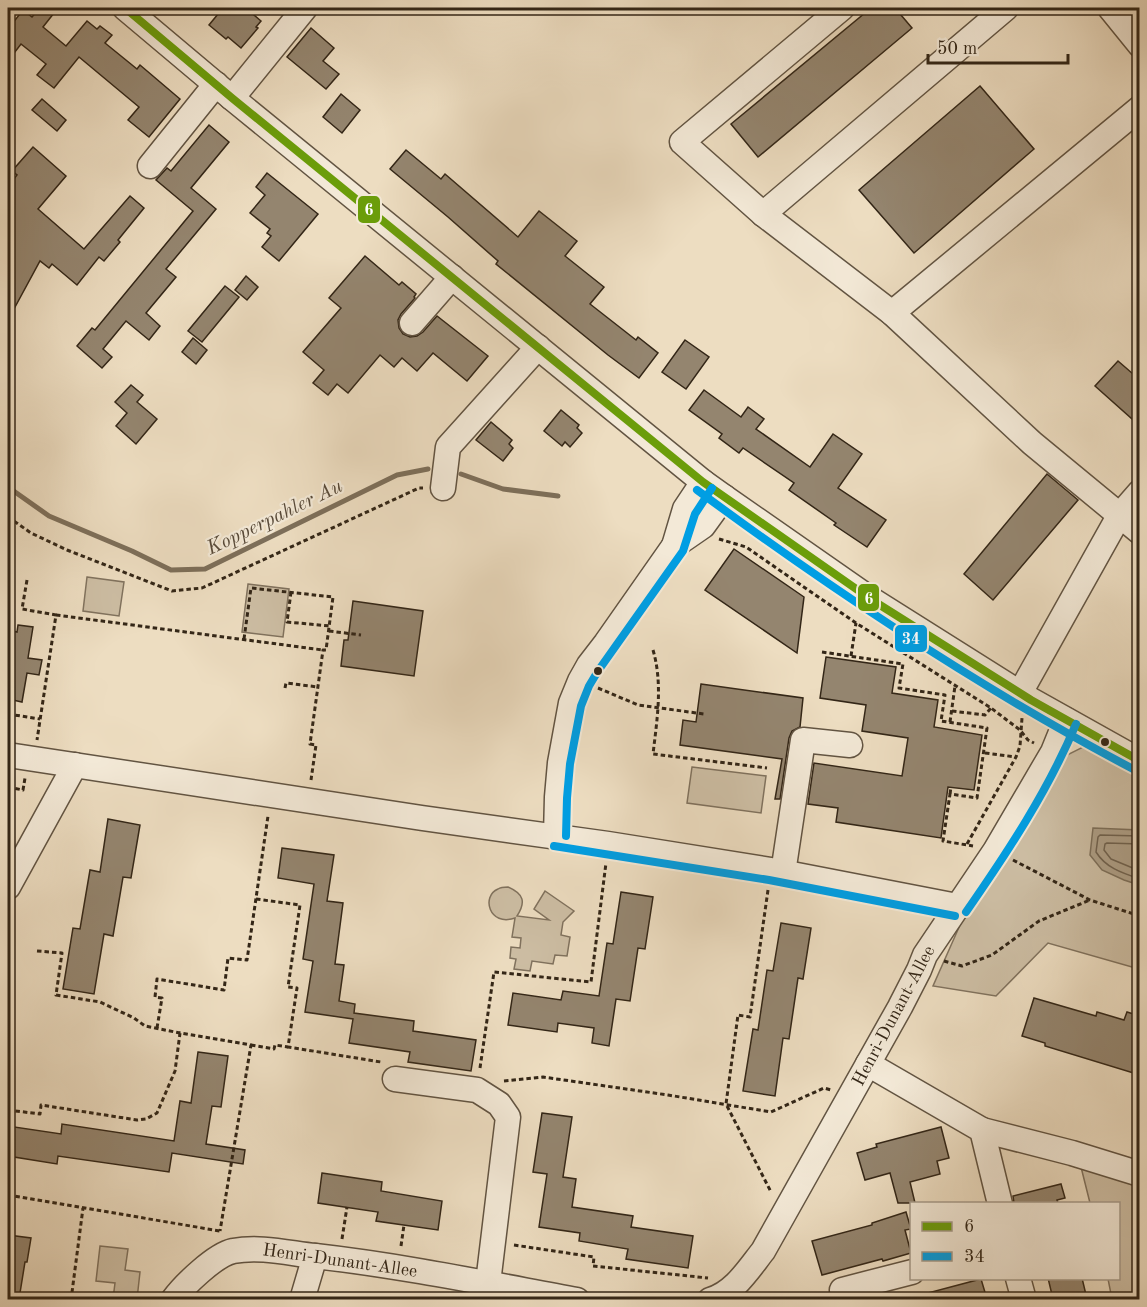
<svg xmlns="http://www.w3.org/2000/svg" width="1147" height="1307" viewBox="0 0 1147 1307" font-family="'Old Standard TT',serif">
  <rect width="100%" height="100%" fill="#edddc1"/>
  <filter id="stains"><feTurbulence type="fractalNoise" baseFrequency=".00333" numOctaves="4"/><feColorMatrix values="0 0 0 0 .2 0 0 0 0 .09 0 0 0 0 .02 0 0 0 .5 -.17"/></filter>
  <radialGradient id="worn" r=".72"><stop offset=".6" stop-color="#630" stop-opacity="0"/><stop offset="1" stop-color="#630" stop-opacity=".3"/></radialGradient>
  <g fill="#cdbea4" stroke="#80725e" stroke-width="1.5">
    <polygon points="87,577 124,582 119,616 83,611"/>
    <polygon points="248,584 289,589 283,637 242,632"/>
    <polygon points="1083,747 1139,777 1139,969 1048,943 996,996 933,986 964,916 1057,760"/>
    <polygon points="692,767 766,776 761,813 687,803"/>
    <path d="M508,887C524,894 526,902 517,916L549,920L534,909L545,891L574,911L563,922L561,935L570,937L567,956L555,955L553,964L532,961L530,971L514,969L516,959L510,958L511,947L520,948L521,938L512,937L515,918C489,927 481,896 498,889C501,887 505,887 508,887Z"/>
    <polygon points="1081,1167 1139,1184 1139,1299 1112,1299 1108,1279 1118,1278 1118,1204 1090,1203"/>
    <polygon points="100,1246 128,1249 125,1270 140,1272 137,1299 113,1299 115,1283 96,1281"/>
  </g>
  <polygon fill="#ae9f87" stroke="#7d6f5a" stroke-width="1.5" points="1093,828 1139,830 1139,885 1124,880 1102,870 1090,855"/>
  <g fill="none" stroke-linecap="round" stroke-linejoin="round">
    <g stroke="#70624f" stroke-width="1.5">
      <path d="M1140,836L1100,835L1098,837L1096,852C1106,868 1122,873 1140,879"/>
      <polyline points="1140,844 1107,843 1105,844 1104,850 1111,859 1140,871"/>
    </g>
    <g stroke="#7d6f5a" stroke-width="5">
      <polyline points="461,474 503,489 558,496"/>
      <polyline points="8,487 49,516 132,551 171,570 205,569 397,475 428,469"/>
    </g>
  </g>
  <g fill="#94856f" stroke="#332617" stroke-width="1.5">
    <polygon points="40,8 58,8 43,27 66,46 87,21 97,29 100,26 112,35 105,43 137,69 140,65 180,99 149,137 128,120 139,107 79,57 54,88 37,75 46,64 21,44 8,61 8,29 23,10 32,17"/>
    <polygon points="223,8 246,8 261,21 256,27 258,28 241,48 228,37 226,39 209,25"/>
    <polygon points="871,8 895,8 912,28 758,157 731,124"/>
    <polygon points="311,28 334,48 323,61 339,74 326,89 287,57"/>
    <polygon points="980,86 1034,149 914,253 859,190"/>
    <polygon points="341,94 360,110 342,133 323,117"/>
    <polygon points="42,99 66,120 57,131 32,110"/>
    <polygon points="209,125 229,142 191,188 216,209 166,269 176,277 146,313 160,326 149,340 126,321 103,349 112,357 102,368 77,346 92,328 95,330 193,211 156,180 167,168 171,171"/>
    <polygon points="33,147 66,176 38,209 84,249 130,196 144,208 118,240 120,242 104,261 99,257 77,285 52,264 49,268 40,261 8,320 8,187 17,175 12,171"/>
    <polygon points="406,150 441,179 445,174 518,237 539,211 577,241 565,256 604,287 590,304 636,340 638,337 658,353 639,378 608,355 496,264 498,261 448,217 390,169"/>
    <polygon points="267,173 318,214 279,261 262,247 271,236 267,233 270,229 250,213 265,195 256,187"/>
    <polygon points="365,256 399,285 402,282 416,294 414,297 415,298 401,314 398,320 399,328 403,334 410,337 417,336 423,332 437,316 488,356 467,381 433,353 417,371 402,358 394,367 380,355 348,393 337,384 328,395 313,383 324,370 303,352 341,308 329,298"/>
    <polygon points="246,276 258,287 247,300 235,290"/>
    <polygon points="225,286 239,297 202,342 188,331"/>
    <polygon points="193,338 207,350 196,364 182,352"/>
    <polygon points="685,340 709,357 686,389 662,372"/>
    <polygon points="1118,361 1140,380 1140,426 1095,386"/>
    <polygon points="131,385 143,395 137,402 157,419 136,444 116,426 127,413 115,402"/>
    <polygon points="704,390 741,417 748,407 764,419 756,429 810,467 833,434 862,454 838,488 886,520 867,547 834,525 836,523 789,490 794,483 743,448 739,453 719,438 722,434 689,410"/>
    <polygon points="561,410 579,425 577,428 582,433 570,447 565,442 562,446 544,431"/>
    <polygon points="491,422 512,440 509,444 513,448 503,461 476,440"/>
    <polygon points="1047,474 1078,500 993,600 964,574"/>
    <polygon points="734,549 804,597 797,653 705,590"/>
    <polygon points="353,601 423,611 414,676 341,666 344,640 348,640"/>
    <polygon points="18,625 33,627 28,658 42,660 39,675 27,673 22,702 8,699 8,630 17,632"/>
    <polygon points="826,657 896,667 892,693 938,700 934,727 982,735 974,790 948,787 941,838 836,822 838,808 808,804 814,763 902,776 908,738 862,731 866,705 820,698"/>
    <polygon points="701,684 803,698 800,727 792,731 789,738 780,799 775,799 782,759 680,745 683,720 696,722"/>
    <polygon points="108,819 140,825 131,878 123,877 113,936 104,934 94,994 63,989 73,928 80,929 90,870 100,872"/>
    <polygon points="282,848 334,855 327,901 343,903 335,964 344,965 339,1001 355,1004 354,1013 414,1021 413,1031 476,1040 471,1071 408,1062 410,1052 349,1043 353,1019 305,1012 313,961 303,959 314,884 278,878"/>
    <polygon points="621,892 653,897 645,949 638,948 630,1001 616,999 609,1046 592,1043 594,1028 558,1023 557,1032 508,1025 513,993 561,1000 563,991 599,996 607,943 613,944"/>
    <polygon points="781,923 811,928 803,979 798,978 789,1039 783,1038 775,1096 743,1091 753,1029 758,1030 767,970 773,971"/>
    <polygon points="1034,998 1096,1016 1097,1012 1124,1020 1127,1012 1140,1016 1140,1075 1045,1046 1045,1043 1022,1036"/>
    <polygon points="198,1052 228,1056 221,1107 212,1106 206,1144 245,1150 243,1164 172,1153 169,1172 58,1156 57,1164 8,1156 8,1126 61,1134 62,1124 174,1141 180,1101 191,1103"/>
    <polygon points="542,1113 572,1117 563,1177 576,1179 572,1207 633,1216 631,1227 693,1236 688,1268 626,1259 628,1249 579,1241 580,1233 539,1227 547,1174 533,1172"/>
    <polygon points="941,1127 949,1158 937,1161 940,1174 910,1182 915,1203 898,1203 890,1173 865,1180 857,1153 877,1147 876,1144"/>
    <polygon points="322,1173 382,1182 381,1191 442,1201 438,1230 376,1221 378,1212 318,1203"/>
    <polygon points="1061,1184 1065,1198 1057,1200 1058,1203 1014,1203 1013,1196"/>
    <polygon points="906,1212 911,1229 905,1230 911,1253 883,1261 882,1259 822,1275 812,1241 872,1225 872,1223"/>
    <polygon points="8,1235 31,1238 27,1262 25,1262 19,1299 8,1299"/>
    <polygon points="1048,1278 1082,1278 1087,1299 1053,1299"/>
    <polygon points="981,1279 987,1299 924,1299 924,1294"/>
  </g>
  <g fill="none" stroke-linecap="round" stroke-linejoin="round">
    <defs>
      <g id="minor">
        <polyline points="125,8 232,98 703,482 724,497 872,600 1031,700 1140,761"/>
        <polyline points="842,8 682,142 763,214 892,313 1032,443 1140,532"/>
        <polyline points="1110,8 1140,45"/>
        <polyline points="232,98 305,8"/>
        <polyline points="150,166 216,84"/>
        <polyline points="763,214 1006,8"/>
        <polyline points="892,313 1140,108"/>
        <polyline points="412,323 452,277"/>
        <polyline points="443,488 448,447 538,347"/>
        <polyline points="674,546 685,509 703,482"/>
        <polyline points="1020,693 1119,516 1140,492"/>
        <polyline points="8,755 422,818 608,844 771,870 957,906"/>
        <polyline points="556,836 557,797 560,763 571,703 580,681 589,665 606,643 674,546 703,526 724,497"/>
        <polyline points="783,873 803,740 850,745"/>
        <polyline points="8,887 75,765"/>
        <polyline points="868,1064 982,1130 1000,1204"/>
        <polyline points="395,1079 477,1090 499,1104 508,1117 488,1283"/>
        <polyline points="982,1130 1072,1153 1140,1174"/>
        <polyline points="1018,1278 1024,1300"/>
        <polyline points="842,1290 912,1272"/>
        <path d="M173,1300C184,1285 215,1255 233,1251C260,1246 288,1253 315,1256C403,1266 490,1284 577,1300"/>
        <polyline points="302,1300 315,1256"/>
        <path d="M710,1300C734,1293 748,1270 763,1251L900,1007L919,970L925,955L995,851L1053,752L1066,720"/>
      </g>
    </defs>
    <use href="#minor" stroke="#625442" stroke-width="27"/>
    <g stroke="#332617" stroke-width="3" stroke-dasharray="4.5 3" stroke-linecap="butt">
      <polyline points="8,517 31,533 67,550 172,591 202,588 419,488 423,488"/>
      <polyline points="719,539 746,547 856,623 991,708 1020,730 1028,740 1034,743"/>
      <polyline points="27,580 22,609 56,615 37,740"/>
      <polyline points="291,592 287,622 330,626"/>
      <polyline points="56,615 323,650"/>
      <polyline points="329,631 361,635"/>
      <polyline points="244,639 251,588 333,597 326,650 323,650 310,744 316,745 311,780"/>
      <path d="M653,650C663,684 657,720 653,754L767,768"/>
      <polyline points="822,652 903,664 899,688 945,695 941,721 987,728 977,798 950,794 943,841 973,846"/>
      <polyline points="851,656 856,623"/>
      <polyline points="285,688 286,683 318,687"/>
      <polyline points="598,688 638,705 704,714"/>
      <polyline points="952,711 985,715 991,708"/>
      <polyline points="8,714 40,719"/>
      <polyline points="950,722 955,686"/>
      <polyline points="985,753 1016,757"/>
      <polyline points="8,787 23,790 25,778"/>
      <polyline points="950,794 951,787"/>
      <polyline points="967,844 1016,757 1020,746 1022,718"/>
      <polyline points="1013,860 1090,900 1140,916"/>
      <polyline points="768,890 750,1017 738,1015 726,1104 771,1192"/>
      <polyline points="256,899 300,905 288,987 297,988 288,1047 381,1062"/>
      <polyline points="37,951 62,953 56,995 100,1002 134,1018 145,1026 180,1033"/>
      <polyline points="944,961 962,966 992,955 1039,921 1090,900"/>
      <polyline points="157,1028 162,998 155,997 157,979 224,990 228,958 247,960 268,816"/>
      <polyline points="251,1045 274,1049 275,1045 288,1047"/>
      <polyline points="480,1068 494,972 591,982 606,863"/>
      <polyline points="504,1081 543,1077 668,1095 771,1112 824,1088 831,1090"/>
      <polyline points="8,1110 40,1114 41,1105 137,1120 146,1119 157,1113 175,1071 180,1033 251,1045 220,1231"/>
      <polyline points="8,1195 220,1231"/>
      <polyline points="342,1239 347,1207"/>
      <polyline points="514,1245 594,1257 593,1266 708,1278"/>
      <polyline points="401,1246 404,1225"/>
      <polyline points="71,1300 83,1208"/>
    </g>
    <use href="#minor" stroke="#f3e9d7" stroke-width="24"/>
    <defs>
      <polyline id="bus-1" points="125,8 232,98 703,482 872,600 1031,700 1140,761"/>
      <g id="bus-2">
        <path d="M697,490C835,592 983,690 1135,770"/>
        <polyline points="566,836 567,798 570,764 581,706 589,686 598,671 683,551 695,514 712,488"/>
        <polyline points="554,846 769,880 955,916"/>
        <path d="M966,912C1007,853 1048,791 1076,724"/>
      </g>
    </defs>
    <use href="#bus-1" stroke="#f3e9d7" stroke-width="12"/>
    <use href="#bus-2" stroke="#f3e9d7" stroke-width="12"/>
    <use href="#bus-1" stroke="#6b9d0a" stroke-width="8"/>
    <use href="#bus-2" stroke="#009ee3" stroke-width="8"/>
  </g>
  <g fill="#332617" stroke="#f3e9d7" stroke-width="2">
    <circle cx="598" cy="671" r="5"/>
    <circle cx="1105" cy="742" r="5"/>
  </g>
  <g text-anchor="middle" dominant-baseline="central" stroke-width="4.5" stroke-linejoin="round" paint-order="stroke">
    <g font-size="18" fill="#332617" stroke="#f3e9d7">
      <text transform="translate(894 1016) rotate(-62)">Henri-Dunant-Allee</text>
      <text transform="translate(340 1261) rotate(8)">Henri-Dunant-Allee</text>
    </g>
    <g font-size="20" font-style="italic" fill="#584a39" stroke="#f3e9d7">
      <text transform="translate(275 518) rotate(-26)">Kopperpahler Au</text>
    </g>
  </g>
  <g stroke="#f3e9d7" stroke-width="2">
    <rect x="357" y="195" width="24" height="29" rx="6" fill="#6b9d0a"/>
    <rect x="857" y="583" width="23" height="29" rx="6" fill="#6b9d0a"/>
    <rect x="894" y="624" width="34" height="29" rx="6" fill="#009ee3"/>
  </g>
  <g font-size="16" text-anchor="middle" font-weight="bold" fill="#fff">
    <text x="369" y="215">6</text>
    <text x="869" y="604">6</text>
    <text x="911" y="644">34</text>
  </g>
  <rect width="1147" height="1307" fill="none" stroke="#edddc1" stroke-width="30"/>
  <rect x="9" y="9" width="1129" height="1289" fill="none" stroke="#332617" stroke-width="3"/>
  <rect x="15" y="15" width="1117" height="1277" fill="none" stroke="#332617" stroke-width="1.5"/>
  <rect x="910" y="1202" width="210" height="78" fill="#f3e9d7" stroke="#a69b8a" stroke-width="1.5"/>
  <rect x="922" y="1222" width="30" height="9" fill="#6b9d0a" stroke="#a69b8a" stroke-width="1.5"/>
  <text x="964" y="1232" font-size="18" fill="#332617">6</text>
  <rect x="922" y="1252" width="30" height="9" fill="#009ee3" stroke="#a69b8a" stroke-width="1.5"/>
  <text x="964" y="1262" font-size="18" fill="#332617">34</text>
  <path d="M928 54v9h140v-9" fill="none" stroke="#332617" stroke-width="3"/>
  <text x="937" y="54" font-size="18" fill="#332617" stroke="#f3e9d7" stroke-width="4.5" paint-order="stroke">50 m</text>
  <rect width="100%" height="100%" filter="url(#stains)"/>
  <rect width="100%" height="100%" fill="url(#worn)"/>
</svg>
